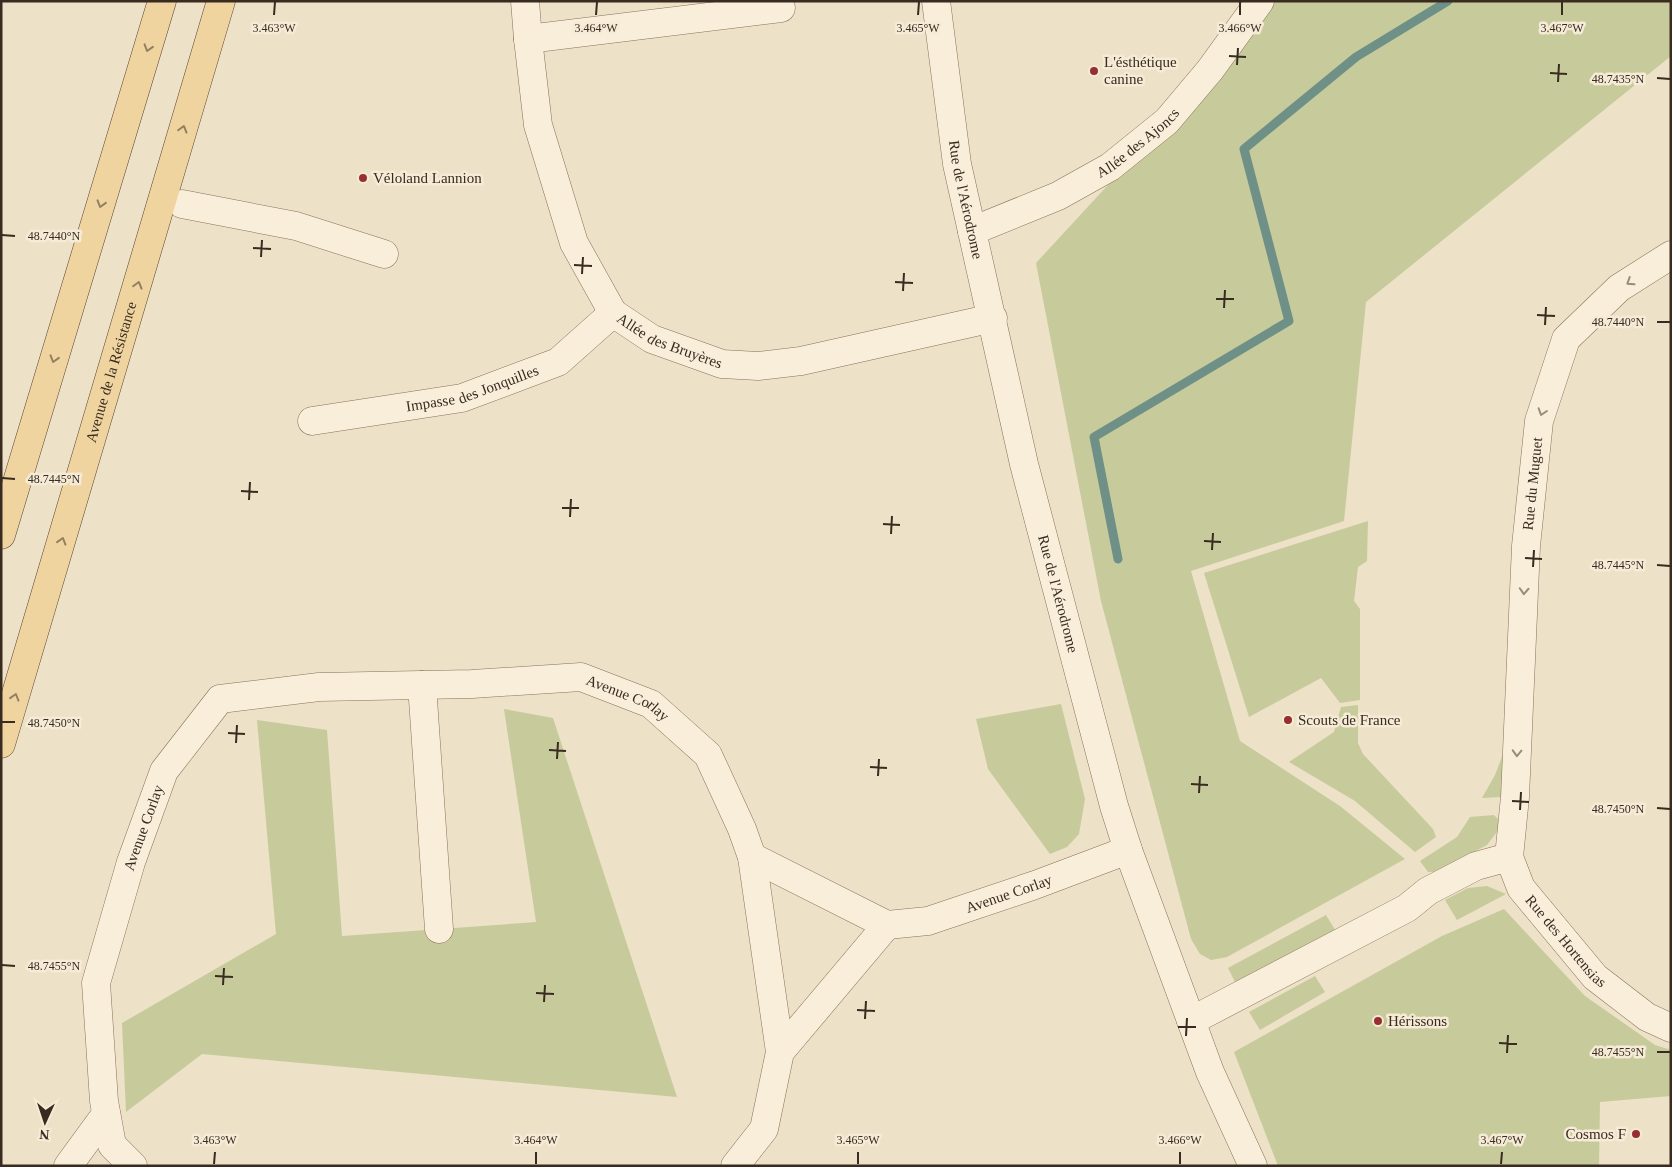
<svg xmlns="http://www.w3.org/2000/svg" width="1672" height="1167" viewBox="0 0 1672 1167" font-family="'Times New Roman',serif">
  <rect width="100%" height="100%" fill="#ede1c7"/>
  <g fill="#c7cb9b">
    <polygon points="1258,1 1671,1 1671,56 1366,302 1344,521 1191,571 1240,741 1340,806 1405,859 1227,957 1211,960 1200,954 1191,939 1101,601 1036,263 1167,121"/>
    <polygon points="1368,521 1367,561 1358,567 1354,601 1360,609 1360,700 1340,703 1321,678 1249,717 1204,573"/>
    <polygon points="1061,704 1085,799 1079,834 1067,847 1050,854 988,769 976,719"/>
    <polygon points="1358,705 1358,743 1363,754 1433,829 1436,837 1415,852 1355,801 1289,762 1334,732 1341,707"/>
    <polygon points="504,709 553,718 677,1097 202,1054 126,1112 122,1023 276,934 257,720 327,730 342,936 536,922"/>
    <polygon points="1506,753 1504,793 1501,797 1482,798 1495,775 1503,754"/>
    <polygon points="1494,815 1499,820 1500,828 1487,845 1435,872 1428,872 1420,861 1457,837 1470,817"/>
    <polygon points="1487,886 1506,894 1457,920 1445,900 1468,888"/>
    <polygon points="1504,909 1585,996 1655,1045 1671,1050 1671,1096 1600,1102 1599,1166 1278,1166 1234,1052 1442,936"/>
    <polygon points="1326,915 1337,933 1238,988 1228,968"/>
    <polygon points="1315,976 1325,992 1260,1030 1249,1012"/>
  </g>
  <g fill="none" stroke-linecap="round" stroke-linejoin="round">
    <polyline stroke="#6e9086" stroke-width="9" points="1118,559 1094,437 1289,321 1244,149 1356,57 1448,1"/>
    <defs>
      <g id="minor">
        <path id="s1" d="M525,1L528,39L538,125L574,243L613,313L652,339L722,364L758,366L801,361L993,318"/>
        <path id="s2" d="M936,1L957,164L1024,464L1114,806L1128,850L1210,1072L1253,1166"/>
        <polyline points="528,39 781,8"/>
        <polyline points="182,204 296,226 384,254"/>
        <path id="s3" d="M972,231L1058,196L1110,167L1167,121L1210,70L1260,1"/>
        <path id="s4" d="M312,421L462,398L558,362L613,313"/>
        <polyline points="422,685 439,929"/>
        <polyline points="752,857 780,1052"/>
        <path id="s5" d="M1509,857L1515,797L1526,546L1539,421L1566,339L1619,288L1671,255"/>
        <path id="s6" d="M1191,1021L1407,908L1428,891L1476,866L1509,857L1521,888L1595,977L1647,1017L1671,1028"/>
        <polyline points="68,1166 106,1114"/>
        <path id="s7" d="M133,1166L112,1145L104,1101L96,983L131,862L164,771L220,699L319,687L472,684L581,677L651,704L708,755L742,829L752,857L887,925L928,921L1035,885L1128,850"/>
        <polyline points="735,1166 764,1129 780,1052 887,925"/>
      </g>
      <g id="major">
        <polyline points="1,535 162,1"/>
        <path id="s8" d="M1,744L221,1"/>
      </g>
    </defs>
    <use href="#minor" stroke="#89725c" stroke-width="29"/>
    <use href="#major" stroke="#574130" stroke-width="29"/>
    <use href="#minor" stroke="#f8eeda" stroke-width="28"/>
    <use href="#major" stroke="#efd4a0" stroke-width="28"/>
  </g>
  <defs><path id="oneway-chevron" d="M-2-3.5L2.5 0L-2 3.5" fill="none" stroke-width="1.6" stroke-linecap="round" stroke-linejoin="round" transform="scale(1.25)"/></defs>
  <g stroke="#948060">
    <use href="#oneway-chevron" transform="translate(148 48) rotate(107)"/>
    <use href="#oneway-chevron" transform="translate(183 129) rotate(-74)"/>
    <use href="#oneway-chevron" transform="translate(101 204) rotate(107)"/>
    <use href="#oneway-chevron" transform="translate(138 285) rotate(-74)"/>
    <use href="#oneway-chevron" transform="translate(54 359) rotate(107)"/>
    <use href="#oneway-chevron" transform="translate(62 541) rotate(-73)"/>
    <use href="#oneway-chevron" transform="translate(15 697) rotate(-73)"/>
  </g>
  <g stroke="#988c7d">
    <use href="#oneway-chevron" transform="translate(1630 282) rotate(147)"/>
    <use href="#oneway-chevron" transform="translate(1542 412) rotate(108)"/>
    <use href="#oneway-chevron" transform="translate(1524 591) rotate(93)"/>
    <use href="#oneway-chevron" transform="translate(1517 753) rotate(92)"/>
  </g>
  <path fill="none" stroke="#392b20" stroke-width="2" d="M274,15L275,2M596,15L597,2M918,15L919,2M1240,15V2M1562,15V2M1229,56L1246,57M1237,65L1238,48M1550,73L1567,74M1657,78L1670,79M1558,82L1559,64M2,235L15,236M253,248L271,249M261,257L262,240M574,265L592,266M582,274L583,257M895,282L913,283M903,291L904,273M1216,299H1234M1224,308L1225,290M1537,315L1555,316M1657,322H1670M1545,325L1546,307M2,478L15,479M241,491L258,492M249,500L250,482M562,508H579M570,517L571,499M883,524L900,525M891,534L892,516M1204,541L1221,542M1212,550L1213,533M1525,558L1542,559M1657,565L1670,566M1533,567L1534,550M2,722H15M228,733L245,734M236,743L237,725M549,750L566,751M557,759L558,742M870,767L887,768M878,776L879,759M1191,784L1208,785M1199,793L1200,776M1512,801L1529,802M1657,808L1670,809M1520,810L1521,792M2,965L15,966M215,976L233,977M223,985L224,968M536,993L554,994M544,1002L545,985M857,1010L875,1011M865,1019L866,1001M1178,1027H1196M1186,1036L1187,1018M1499,1043L1517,1044M1657,1052H1670M1507,1053L1508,1035M214,1164L215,1152M536,1164V1152M858,1164V1152M1180,1164V1152M1501,1164L1502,1152"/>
  <g fill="#962e32" stroke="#f5ebd6" stroke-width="2">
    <circle cx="1094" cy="71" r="5"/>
    <circle cx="363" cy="178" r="5"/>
    <circle cx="1288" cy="720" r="5"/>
    <circle cx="1378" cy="1021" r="5"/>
    <circle cx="1636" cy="1134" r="5"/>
  </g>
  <g text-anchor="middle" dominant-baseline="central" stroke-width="5" stroke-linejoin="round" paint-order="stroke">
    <g font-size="15" fill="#392b20" stroke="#f5ebd6" text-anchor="start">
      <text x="1104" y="62">L'ésthétique<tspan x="1104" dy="17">canine</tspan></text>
      <text x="373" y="178">Véloland Lannion</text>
      <text x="1298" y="720">Scouts de France</text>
      <text x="1388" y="1021">Hérissons</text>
      <text x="1626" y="1134" text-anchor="end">Cosmos F</text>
    </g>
    <g font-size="15" fill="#392b20" stroke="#f5ebd6">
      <text stroke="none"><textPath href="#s3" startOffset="189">Allée des Ajoncs</textPath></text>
      <text stroke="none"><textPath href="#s2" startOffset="201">Rue de l'Aérodrome</textPath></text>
      <text stroke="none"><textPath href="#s1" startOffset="392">Allée des Bruyères</textPath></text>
      <text stroke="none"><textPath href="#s8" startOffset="388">Avenue de la Résistance</textPath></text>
      <text stroke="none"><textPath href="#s4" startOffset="164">Impasse des Jonquilles</textPath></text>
      <text stroke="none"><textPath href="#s5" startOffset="374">Rue du Muguet</textPath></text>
      <text stroke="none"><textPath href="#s2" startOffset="606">Rue de l'Aérodrome</textPath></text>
      <text stroke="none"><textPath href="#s7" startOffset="920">Avenue Corlay</textPath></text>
      <text stroke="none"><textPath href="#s7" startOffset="355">Avenue Corlay</textPath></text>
      <text stroke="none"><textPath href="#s7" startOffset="1409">Avenue Corlay</textPath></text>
      <text stroke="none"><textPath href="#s6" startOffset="462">Rue des Hortensias</textPath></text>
    </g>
  </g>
  <g font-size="12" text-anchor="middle" fill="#392b20" stroke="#f5ebd6" stroke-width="5" stroke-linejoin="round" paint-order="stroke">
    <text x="274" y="32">3.463°W</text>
    <text x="596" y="32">3.464°W</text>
    <text x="918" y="32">3.465°W</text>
    <text x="1240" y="32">3.466°W</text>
    <text x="1562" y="32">3.467°W</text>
    <text x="1618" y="83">48.7435°N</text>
    <text x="54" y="240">48.7440°N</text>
    <text x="1618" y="326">48.7440°N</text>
    <text x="54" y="483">48.7445°N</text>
    <text x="1618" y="569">48.7445°N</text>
    <text x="54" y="727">48.7450°N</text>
    <text x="1618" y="813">48.7450°N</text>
    <text x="54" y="970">48.7455°N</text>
    <text x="1618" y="1056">48.7455°N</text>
    <text x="215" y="1144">3.463°W</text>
    <text x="536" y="1144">3.464°W</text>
    <text x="858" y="1144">3.465°W</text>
    <text x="1180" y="1144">3.466°W</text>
    <text x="1502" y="1144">3.467°W</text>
  </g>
  <rect width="1672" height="1167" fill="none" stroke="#392b20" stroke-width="5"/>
  <g transform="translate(45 1122) rotate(183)" stroke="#f5ebd6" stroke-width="4" paint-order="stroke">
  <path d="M0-4L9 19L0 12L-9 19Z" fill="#392b20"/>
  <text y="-8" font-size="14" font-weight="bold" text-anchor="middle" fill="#392b20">N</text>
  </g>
</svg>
